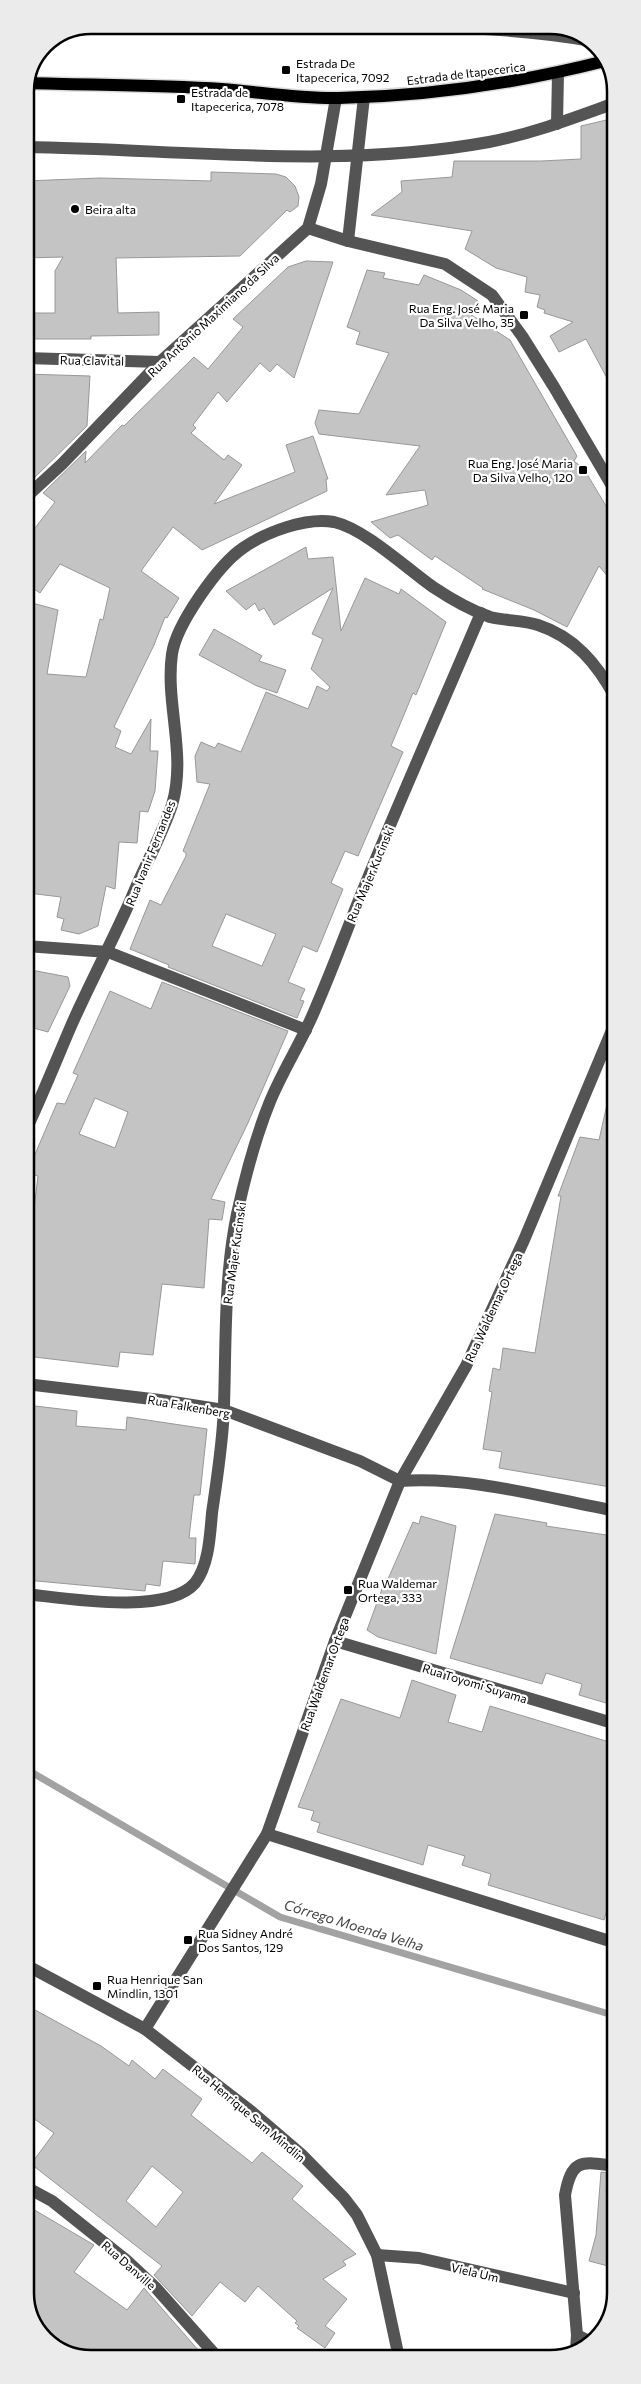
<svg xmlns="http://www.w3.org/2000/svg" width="641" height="2384" viewBox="0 0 641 2384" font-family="Commissioner,sans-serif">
  <rect width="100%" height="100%" fill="#fff"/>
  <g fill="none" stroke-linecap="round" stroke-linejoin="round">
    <polyline stroke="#a2a2a2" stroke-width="7" points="26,1769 280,1917 616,2016"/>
  </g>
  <g fill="#c4c4c4" stroke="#989898" fill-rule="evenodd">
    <polygon points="615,118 615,393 586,339 559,352 550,336 573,322 544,313 545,310 537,307 540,295 525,292 527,277 496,268 465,249 472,231 371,215 402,192 401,181 452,177 454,161 541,161 581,159 581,126"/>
    <polygon points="211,172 276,174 286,177 295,186 299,197 298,206 290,212 287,210 240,256 116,258 118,313 159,312 159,335 91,336 91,339 25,339 25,313 55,313 55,271 63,257 25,258 25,181 100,178 211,181"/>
    <polygon points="306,261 333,262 294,378 277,364 270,372 260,363 227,402 218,392 193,425 196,428 191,433 224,460 228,455 242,465 214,504 295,472 286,445 313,436 328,479 326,479 327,491 202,550 173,527 141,571 179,598 167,618 165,617 154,645 114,727 121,731 115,747 131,754 151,719 150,751 158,751 155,791 148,812 140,811 137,843 119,842 115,889 106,886 98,926 79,934 61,930 64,919 57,917 61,897 28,893 33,838 25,838 25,771 28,771 30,735 25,735 25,601 58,610 47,674 86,677 100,619 103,620 110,588 60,564 40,593 25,583 25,541 55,502 43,493 86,451 85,463 122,425 124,426 194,357 208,369 243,327 233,319 288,267"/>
    <polygon points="367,270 385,273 383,278 419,285 424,275 461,290 478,301 470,314 510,340 577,456 574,461 584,469 615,521 615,585 599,566 567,627 534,610 482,589 483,588 435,556 432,560 398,535 390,538 371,522 428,505 425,490 386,495 420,446 319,434 315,423 319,410 359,414 389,353 356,344 360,332 347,327"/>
    <polygon points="25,374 90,376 87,426 30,482 25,479"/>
    <path d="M306,547L308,559L333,557L341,631L365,578L399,594L401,589L446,622L416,695L413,693L391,746L403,752L358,856L345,851L331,883L343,889L317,952L303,946L288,982L305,989L300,1000L304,1001L297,1018L168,967L169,965L130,949L150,900L161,905L186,856V853L183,851L210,784L197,782L195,756L201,742L215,748L218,743L241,752L266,692L308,709L317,686L327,691L330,687L311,669L323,639L312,634L333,588L274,625L264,608L259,611L255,603L246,610L226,591ZM226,914L276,934L262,966L212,946Z"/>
    <polygon points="214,629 262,656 259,661 286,670 277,693 257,686 199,655"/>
    <polygon points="26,969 68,977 70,986 48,1032 26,1026"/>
    <path d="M162,982L288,1031L247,1125L211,1199L225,1202L222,1220L209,1219L204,1288L162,1284L153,1355L120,1352L118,1367L26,1356V1219H32L31,1209H34L38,1176L27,1173L57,1103L65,1104L78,1075L73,1073L110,991L151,1009ZM95,1098L128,1112L115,1148L79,1134Z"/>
    <polygon points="608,1100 615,1101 615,1362 608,1400 615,1401 608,1446 615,1447 616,1488 499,1468 502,1452 483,1449 492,1392 489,1391 493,1368 500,1370 503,1348 535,1353 561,1196 558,1196 580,1137 599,1140"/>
    <polygon points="27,1405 77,1411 76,1426 126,1430 127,1417 207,1429 200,1495 194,1495 189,1538 196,1538 195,1564 163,1561 160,1586 146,1584 145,1591 26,1580"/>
    <polygon points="495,1514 547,1523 546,1526 613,1536 608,1553 616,1555 616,1706 579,1695 582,1684 546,1673 542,1684 450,1658"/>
    <polygon points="421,1516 456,1526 436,1654 378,1637 367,1630 386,1578 388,1579 413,1522 419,1524"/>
    <polygon points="412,1680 456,1695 448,1722 482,1732 490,1706 616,1744 616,1880 604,1920 488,1885 491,1874 462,1865 465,1856 428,1845 423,1865 317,1832 320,1823 311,1820 314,1811 298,1807 341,1699 400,1718"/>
    <path d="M26,2005L101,2046L129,2066L132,2060L155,2079L163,2069L202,2099L191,2115L252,2163L262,2152L303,2186L292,2199L356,2254L343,2261L346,2265L323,2279L347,2299L325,2326L335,2333L325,2348L297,2328L299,2326L295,2323L297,2321L258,2286L245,2302L220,2282L192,2316L154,2275L162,2266L31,2164L54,2133L26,2113ZM152,2166L183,2192L156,2227L126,2201Z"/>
    <polygon points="601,2172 616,2174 616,2237 608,2266 589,2261 596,2235"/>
    <polygon points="26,2205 94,2245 74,2272 127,2310 144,2288 206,2359 86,2359 48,2343 26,2306"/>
  </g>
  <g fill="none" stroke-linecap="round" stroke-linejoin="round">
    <defs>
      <path id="major" d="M28,83C92,85 157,85 222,89C260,92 300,99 339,98C429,96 518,83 605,61"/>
    </defs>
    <use href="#major" stroke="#dbdbdb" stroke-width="15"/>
    <g stroke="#545454" stroke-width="12">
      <path d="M356,25C435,27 514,27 592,41"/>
      <polyline points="557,124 558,73"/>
      <path d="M25,147C179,149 335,170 489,142C532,134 573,118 615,103"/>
      <polyline points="308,228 348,241 445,264 492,295 522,336 554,387 615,491"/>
      <polyline points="348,241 364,97"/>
      <polyline points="25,358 160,362"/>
      <polyline points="25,498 62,464 160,362 308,228 321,184 336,98"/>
      <polyline points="26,946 108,952 306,1030"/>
      <path d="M26,1130C42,1096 56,1061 71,1026C90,983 112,942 131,899C143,869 162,835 172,805C187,754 165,704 172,654C176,625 218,565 243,548C266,532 306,517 334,522C365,529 406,568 433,587C451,599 470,610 490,617C506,621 523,620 538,625C575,637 597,664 615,697"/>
      <polyline points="26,1384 160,1400 224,1410 360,1461 400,1481"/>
      <path d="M400,1481C472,1476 545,1498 616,1511"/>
      <path d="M26,1594C65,1598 167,1616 195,1583C209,1565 210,1535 212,1513C217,1478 223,1442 224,1406C226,1342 224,1277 237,1214C245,1177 255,1139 269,1104C282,1071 303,1040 316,1007C333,968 347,929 363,890C401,797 442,705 481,613"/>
      <polyline points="335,1641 616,1724"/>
      <polyline points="267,1834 616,1943"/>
      <polyline points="26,1965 145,2029 252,2112 301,2154 344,2198 357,2215 377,2255 399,2358"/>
      <polyline points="145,2029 267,1834 335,1641 400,1481 466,1366 524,1240 615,1023"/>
      <polyline points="26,2187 52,2201 126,2260 156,2288 219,2359"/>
      <polyline points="377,2255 419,2258 574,2293"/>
      <polyline points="577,2335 589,2341"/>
      <path d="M576,2350L577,2335L565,2195C572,2157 582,2162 616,2166"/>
    </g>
    <use href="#major" stroke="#000" stroke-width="12"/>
  </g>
  <g fill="#000" stroke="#fff" stroke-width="2">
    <rect x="281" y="65" width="10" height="10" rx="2.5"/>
    <rect x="176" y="94" width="10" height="10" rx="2.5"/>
    <circle cx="75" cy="209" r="5"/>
    <rect x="519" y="310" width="10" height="10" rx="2.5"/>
    <rect x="578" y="465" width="10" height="10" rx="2.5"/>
    <rect x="343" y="1585" width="10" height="10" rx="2.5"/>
    <rect x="183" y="1935" width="10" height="10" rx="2.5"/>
    <rect x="92" y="1981" width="10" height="10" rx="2.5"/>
  </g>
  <g text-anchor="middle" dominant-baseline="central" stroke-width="4.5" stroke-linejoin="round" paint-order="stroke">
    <g font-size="12" fill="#000" stroke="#fff" text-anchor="start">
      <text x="296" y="63">Estrada De<tspan x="296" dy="14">Itapecerica, 7092</tspan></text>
      <text x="191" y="92">Estrada de<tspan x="191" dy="14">Itapecerica, 7078</tspan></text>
      <text x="85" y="209">Beira alta</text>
      <text x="514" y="308" text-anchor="end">Rua Eng. José Maria<tspan x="514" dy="14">Da Silva Velho, 35</tspan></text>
      <text x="573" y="463" text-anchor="end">Rua Eng. José Maria<tspan x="573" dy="14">Da Silva Velho, 120</tspan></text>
      <text x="358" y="1583">Rua Waldemar<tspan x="358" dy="14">Ortega, 333</tspan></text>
      <text x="198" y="1933">Rua Sidney André<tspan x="198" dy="14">Dos Santos, 129</tspan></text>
      <text x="107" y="1979">Rua Henrique San<tspan x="107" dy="14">Mindlin, 1301</tspan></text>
    </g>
    <g font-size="12" fill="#000" stroke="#fff">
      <text transform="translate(466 73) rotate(-7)">Estrada de Itapecerica</text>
      <text transform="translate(213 315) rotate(-43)">Rua Antônio Maximiano da Silva</text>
      <text transform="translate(92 360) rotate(1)">Rua Clavital</text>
      <text transform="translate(150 853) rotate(-68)">Rua Ivanir Fernandes</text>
      <text transform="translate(370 874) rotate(-67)">Rua Majer Kucinski</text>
      <text transform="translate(234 1253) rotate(-82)">Rua Majer Kucinski</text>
      <text transform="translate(493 1307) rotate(-65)">Rua Waldemar Ortega</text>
      <text transform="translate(189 1406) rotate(10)">Rua Falkenberg</text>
      <text transform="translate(324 1674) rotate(-70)">Rua Waldemar Ortega</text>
      <text transform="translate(475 1683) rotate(17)">Rua Toyomi Suyama</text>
      <text transform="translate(249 2113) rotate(40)">Rua Henrique Sam Mindlin</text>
      <text transform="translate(129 2265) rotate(41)">Rua Danville</text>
      <text transform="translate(475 2272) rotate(13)">Viela Um</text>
    </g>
    <g font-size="14" font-style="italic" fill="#434343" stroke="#fff">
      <text transform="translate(354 1925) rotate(17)">Córrego Moenda Velha</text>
    </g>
  </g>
  <path d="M0 0H641V2384H0ZM91 34H550A57 57 0 0 1 607 91V2293A57 57 0 0 1 550 2350H91A57 57 0 0 1 34 2293V91A57 57 0 0 1 91 34Z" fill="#ebebeb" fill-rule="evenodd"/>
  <path fill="none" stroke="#000" stroke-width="2.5" d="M91 34H550A57 57 0 0 1 607 91V2293A57 57 0 0 1 550 2350H91A57 57 0 0 1 34 2293V91A57 57 0 0 1 91 34Z"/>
</svg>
